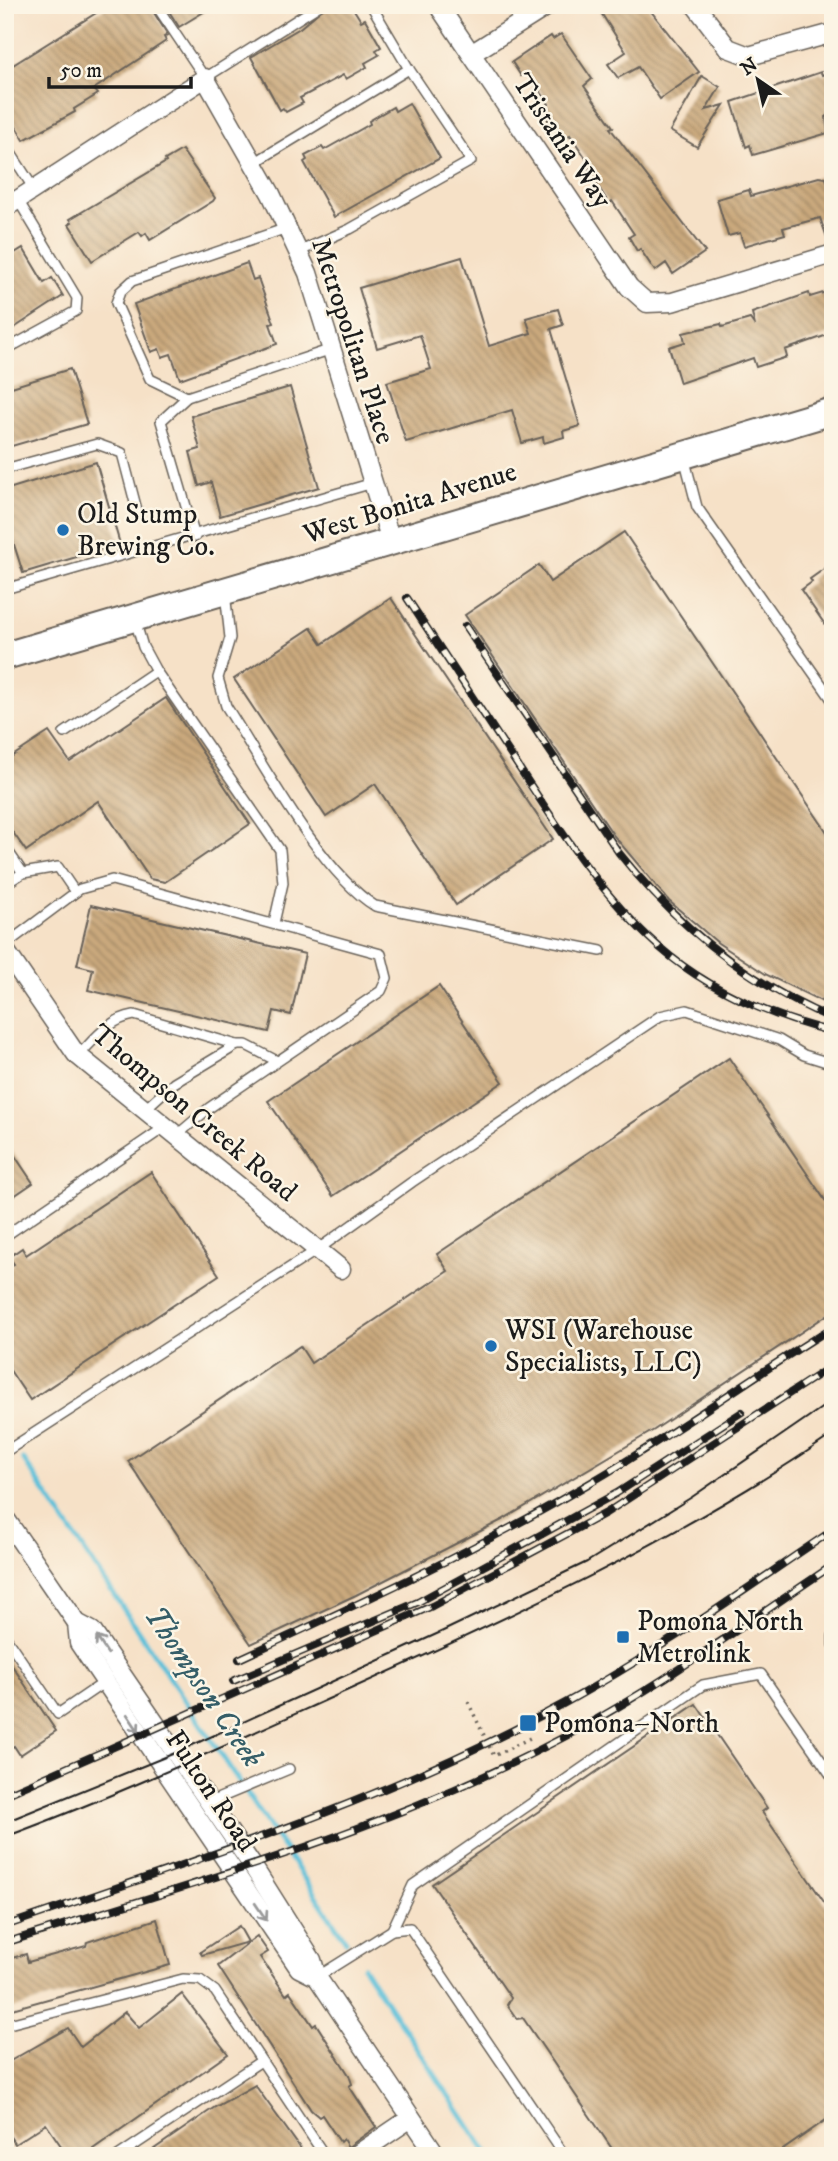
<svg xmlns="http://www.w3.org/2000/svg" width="838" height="2161" viewBox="0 0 838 2161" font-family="'IM FELL DW Pica',serif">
  <defs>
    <pattern id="building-back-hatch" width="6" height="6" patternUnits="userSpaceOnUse" patternTransform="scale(1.75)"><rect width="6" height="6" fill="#caa97d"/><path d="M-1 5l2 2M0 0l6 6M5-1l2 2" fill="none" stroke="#a38966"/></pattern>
  </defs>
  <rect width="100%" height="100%" fill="#fcf5e5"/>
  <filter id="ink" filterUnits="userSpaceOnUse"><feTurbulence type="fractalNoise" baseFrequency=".0143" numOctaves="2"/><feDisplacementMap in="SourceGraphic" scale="14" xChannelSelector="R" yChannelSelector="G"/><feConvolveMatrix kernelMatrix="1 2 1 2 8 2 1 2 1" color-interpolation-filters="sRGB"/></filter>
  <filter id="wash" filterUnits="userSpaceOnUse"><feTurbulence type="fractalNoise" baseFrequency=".00686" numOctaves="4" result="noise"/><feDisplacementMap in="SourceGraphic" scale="28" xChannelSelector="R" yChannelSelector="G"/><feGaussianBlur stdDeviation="1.57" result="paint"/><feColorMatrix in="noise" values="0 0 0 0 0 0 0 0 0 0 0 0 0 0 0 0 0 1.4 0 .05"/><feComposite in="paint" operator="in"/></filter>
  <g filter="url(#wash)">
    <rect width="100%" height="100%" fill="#f6e1c7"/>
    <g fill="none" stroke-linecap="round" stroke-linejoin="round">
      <g stroke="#5bc0d9" stroke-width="5">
        <polyline points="5,1433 6,1434"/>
        <polyline points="23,1459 346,1941"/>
        <polyline points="363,1967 489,2156"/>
      </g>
    </g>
    <g id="blocks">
      <g fill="url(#building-back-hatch)">
        <polygon points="109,5 149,5 168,35 164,37 166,41 94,89 98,94 74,109 75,112 24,140 5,109 5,70"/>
        <polygon points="165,5 215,5 179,27"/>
        <polygon points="327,5 351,5 361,21 365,19 381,47 376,50 379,55 365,63 367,67 346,79 343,75 300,98 303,103 286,112 283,108 280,110 251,57 300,28"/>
        <polygon points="596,5 646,5 699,72 660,99 638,67 618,78 608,64 626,52"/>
        <polygon points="561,34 592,79 584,86 613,127 610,128 705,252 673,274 666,263 655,271 640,249 637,251 629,237 634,234 612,201 609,204 588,170 592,167 570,135 564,139 553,121 550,123 542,109 549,104 527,72 521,76 512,62 551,36 553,39"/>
        <polygon points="821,72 822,75 833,72 833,112 826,117 828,133 753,155 750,145 746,147 732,102"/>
        <polygon points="702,76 720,87 706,110 724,105 697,147 670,131"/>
        <polygon points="409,103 440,158 334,217 304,162 307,160 305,156 322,147 324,150 370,124 369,121 393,107 395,111"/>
        <polygon points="182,150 215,198 213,201 150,240 146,233 142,236 139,232 92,261 69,224 72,222 70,219 166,162 165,160"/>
        <polygon points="819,177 826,178 833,200 833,243 829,243 820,218 783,228 785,234 744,246 740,233 728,236 717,199 749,190 751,196"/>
        <polygon points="23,248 44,283 52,278 63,296 5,334 5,259"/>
        <polygon points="462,257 489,346 531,333 526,318 558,309 563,325 551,329 580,426 563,431 564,437 544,443 543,437 522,443 512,410 406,442 387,382 431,369 420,335 377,348 359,288"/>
        <polygon points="247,263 253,280 258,278 274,323 270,324 277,344 180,379 171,354 162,357 159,349 151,352 134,304"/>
        <polygon points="833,290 833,333 785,350 787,357 756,367 753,358 680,383 669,347 685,342 683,333 721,324 722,327 750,319 755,326 752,313 809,293 810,297"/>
        <polygon points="70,369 87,424 5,448 5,389"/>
        <polygon points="290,387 319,487 220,516 211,482 199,486 190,452 200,449 191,416"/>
        <polygon points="96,462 120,544 23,573 5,516 5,490"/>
        <polygon points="624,532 833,841 833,1007 767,975 718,943 669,901 614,836 465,615 539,565 550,582"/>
        <polygon points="827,567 833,575 833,636 801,590 812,582 810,579"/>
        <polygon points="391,598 553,839 456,905 375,784 326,817 234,679 311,628 322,644"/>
        <polygon points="166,698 250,824 165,882 150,879 98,801 26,851 5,821 5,761 49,732 70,762"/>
        <polygon points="91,905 305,954 291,1015 274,1011 269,1032 88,990 93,969 77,965"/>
        <polygon points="439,986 503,1082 333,1196 268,1101"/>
        <polygon points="729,1058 833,1212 833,1311 654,1430 502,1520 356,1595 251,1644 128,1461 300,1346 311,1363 448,1271 437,1254"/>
        <polygon points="5,1141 33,1183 5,1202"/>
        <polygon points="151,1172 219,1275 30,1400 5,1363 5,1270 14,1264 9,1257 22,1248 26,1255"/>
        <polygon points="5,1655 56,1731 20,1755 14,1746 5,1752"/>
        <polygon points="696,1704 767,1808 762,1812 833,1915 833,2115 774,2156 617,2156 523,2018 517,2019 507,2005 511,1998 432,1884"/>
        <polygon points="157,1919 170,1965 5,2011 5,1960 26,1954 28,1962 86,1946 87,1942"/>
        <polygon points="239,1926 248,1942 202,1955 200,1952"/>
        <polygon points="257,1936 268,1952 260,1957 286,1995 290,1992 313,2026 316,2024 349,2075 352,2084 349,2086 376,2127 348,2147 343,2139 340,2142 322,2115 319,2117 311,2110 218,1966"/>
        <polygon points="182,1994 228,2054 83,2156 68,2156 46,2124 15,2144 5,2129 5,2064 68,2028 81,2047 125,2012 139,2028"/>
        <polygon points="255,2085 306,2156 144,2156 215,2107"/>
      </g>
    </g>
  </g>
  <g filter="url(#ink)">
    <use href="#blocks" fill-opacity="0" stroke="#686158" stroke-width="2"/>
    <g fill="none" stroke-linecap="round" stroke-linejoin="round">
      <defs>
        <g id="service">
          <polyline points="156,5 205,78 320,5"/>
          <polyline points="5,144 34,189"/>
          <polyline points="254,163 409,69"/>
          <polyline points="298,252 350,229 471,161 409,69 371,5"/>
          <polyline points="5,350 76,311 77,298 18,200"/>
          <polyline points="187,397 332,349"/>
          <polyline points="684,457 697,507 833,701"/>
          <polyline points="5,469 97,444 122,453 138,514"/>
          <polyline points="195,537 161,421 187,397 150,379 116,303 120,292 132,281 287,228"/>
          <polyline points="5,589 373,483"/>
          <path d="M225,592L230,638L218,678L226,706C262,762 321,873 375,906L601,951"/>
          <polyline points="135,620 143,647 156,671 280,850 283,883 274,923"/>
          <polyline points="64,733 156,671"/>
          <polyline points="5,847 23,873 5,884"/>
          <polyline points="23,873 58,867 75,892"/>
          <polyline points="5,945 80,889 112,880 381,954 387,978 381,991 209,1108 176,1136"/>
          <path d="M78,1056C95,1039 109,1019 134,1015L237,1045"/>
          <polyline points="144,1110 174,1083 237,1045 246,1045 277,1061"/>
          <polyline points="5,1236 165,1127"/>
          <polyline points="5,1452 317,1250 412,1182 660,1016 687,1010 779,1040 804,1055 833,1064"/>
          <polyline points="5,1636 58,1714 105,1682"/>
          <polyline points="833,1636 833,1645"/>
          <polyline points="210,1802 289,1769"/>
          <polyline points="392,1930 413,1885 694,1691 703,1685 761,1674 833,1778"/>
          <polyline points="317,1977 392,1930 410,1928 565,2156"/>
          <polyline points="5,2025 183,1979 200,1980 215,1991 325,2156"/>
          <polyline points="118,2156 261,2061"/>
        </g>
        <g id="minor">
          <polyline points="438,5 629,287 647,303 672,302 833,254"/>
          <polyline points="695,5 728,48 749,56 833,33"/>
          <polyline points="471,54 549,5"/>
          <polyline points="5,208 205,78 271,194 308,273 391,541"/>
          <polyline points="5,950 76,1054 341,1269"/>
          <polyline points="5,1518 77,1623 92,1631 252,1865 312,1960 317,1977 437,2156"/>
          <polyline points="77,1623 79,1643 299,1968 317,1977"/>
          <polyline points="355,2156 411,2118"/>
        </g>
        <polyline id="secondary" points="5,656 833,411"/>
      </defs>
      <use href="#service" stroke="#686158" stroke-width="12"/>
      <use href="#minor" stroke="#686158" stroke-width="21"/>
      <use href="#secondary" stroke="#686158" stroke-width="30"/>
      <polyline stroke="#686158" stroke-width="3.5" stroke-dasharray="2 5" stroke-linecap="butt" points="468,1702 494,1756 534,1736"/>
      <use href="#service" stroke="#fff" stroke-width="9"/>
      <use href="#minor" stroke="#fff" stroke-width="18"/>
      <use href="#secondary" stroke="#fff" stroke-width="26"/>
      <g stroke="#1c1c1c" stroke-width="2">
        <polyline points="5,1822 175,1753 441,1632 587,1562 692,1497 833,1400"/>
        <path d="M5,1837C121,1794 233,1742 346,1691C513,1616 682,1538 833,1434"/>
      </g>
      <defs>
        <g id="rail">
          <path d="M407,598C444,654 481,710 518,766C559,829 602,896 658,946C708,990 769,1016 833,1032"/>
          <path d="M465,626L619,853C677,926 746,982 833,1019"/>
          <path d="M239,1659C363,1602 487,1545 605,1474C682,1428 756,1374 833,1327"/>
          <polyline points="233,1681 418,1602 617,1493 742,1412"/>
          <polyline points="5,1795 432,1606 606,1513 833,1365"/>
          <path d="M5,1926C190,1862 379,1803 552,1710C650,1658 741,1592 833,1530"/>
          <path d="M5,1943C195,1883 389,1830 566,1736C659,1687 745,1624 833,1565"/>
        </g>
      </defs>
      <use href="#rail" stroke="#1c1c1c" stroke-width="8"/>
      <use href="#rail" stroke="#fcf5e5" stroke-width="5" stroke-dasharray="16" stroke-linecap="butt"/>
    </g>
    <defs><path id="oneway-shaft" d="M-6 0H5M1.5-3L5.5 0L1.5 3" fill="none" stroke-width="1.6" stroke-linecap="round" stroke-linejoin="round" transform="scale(1.75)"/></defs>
    <g stroke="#999">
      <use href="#oneway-shaft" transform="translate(102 1645) rotate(-123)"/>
      <use href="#oneway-shaft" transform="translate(133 1723) rotate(56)"/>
      <use href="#oneway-shaft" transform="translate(261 1912) rotate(56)"/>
    </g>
  </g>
  <g fill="#1f6fb2" stroke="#fcf5e5" stroke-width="2.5">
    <circle cx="63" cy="530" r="7"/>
    <circle cx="491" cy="1346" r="7"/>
    <rect x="616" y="1630" width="14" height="14" rx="3.5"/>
    <rect x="519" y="1714" width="18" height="18" rx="3.5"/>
  </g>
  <g text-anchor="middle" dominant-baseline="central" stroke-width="5" stroke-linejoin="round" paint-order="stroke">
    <g font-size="28" fill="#1c1c1c" stroke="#fcf5e5">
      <text transform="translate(562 141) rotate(56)">Tristania Way</text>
      <text transform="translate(353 341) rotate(72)">Metropolitan Place</text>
      <text transform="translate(410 503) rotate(-17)">West Bonita Avenue</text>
      <text transform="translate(194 1113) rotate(40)">Thompson Creek Road</text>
      <text transform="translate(211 1791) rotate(56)">Fulton Road</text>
    </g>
    <g font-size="28" fill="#1c1c1c" stroke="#fcf5e5" text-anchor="start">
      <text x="77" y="514">Old Stump<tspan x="77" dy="32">Brewing Co.</tspan></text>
      <text x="505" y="1330">WSI (Warehouse<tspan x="505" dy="32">Specialists, LLC)</tspan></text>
      <text x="637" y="1621">Pomona North<tspan x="637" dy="32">Metrolink</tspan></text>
      <text x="544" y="1723">Pomona–North</text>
    </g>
    <g font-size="30" font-style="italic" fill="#355e68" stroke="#fcf5e5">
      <text transform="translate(203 1687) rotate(56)">Thompson Creek</text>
    </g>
  </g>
  <rect width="838" height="2161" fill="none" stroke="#fcf5e5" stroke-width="28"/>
  <g transform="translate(758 80) rotate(326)" stroke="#fcf5e5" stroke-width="5" paint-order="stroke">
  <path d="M0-5L12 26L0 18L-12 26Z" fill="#1c1c1c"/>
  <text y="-10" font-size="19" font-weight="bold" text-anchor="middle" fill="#1c1c1c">N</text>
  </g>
  <path d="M49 77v10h142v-10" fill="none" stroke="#1c1c1c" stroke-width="3.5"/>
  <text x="60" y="77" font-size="21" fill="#1c1c1c" stroke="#fcf5e5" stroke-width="5" paint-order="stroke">50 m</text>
</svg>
